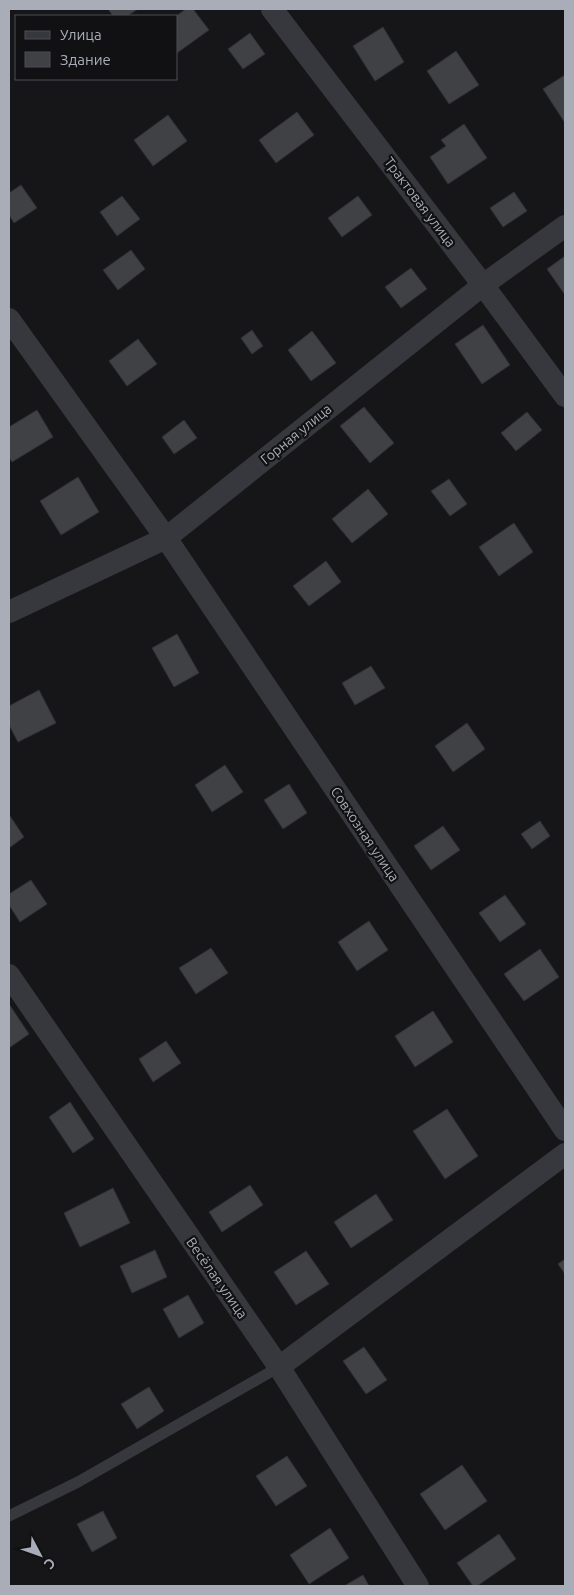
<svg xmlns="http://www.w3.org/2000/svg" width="574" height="1595" viewBox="0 0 574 1595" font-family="Ubuntu,sans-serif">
  <rect width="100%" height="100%" fill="#161618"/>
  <g fill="#404145" stroke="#303034">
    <polygon points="108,9 138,9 127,16 113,16"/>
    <polygon points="186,9 193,9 209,30 177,53 176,16"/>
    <polygon points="383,27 404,62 375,81 353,46"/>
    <polygon points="250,33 265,54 243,69 228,49"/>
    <polygon points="456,51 479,85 449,104 427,71"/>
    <polygon points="565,75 565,123 543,89"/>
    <polygon points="297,112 314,135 276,163 259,140"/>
    <polygon points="168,115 187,141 153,166 134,140"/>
    <polygon points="464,124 487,158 448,184 430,157 446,146 441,140"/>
    <polygon points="21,185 37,208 14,223 9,215 9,193"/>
    <polygon points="514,192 527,211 503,227 490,208"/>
    <polygon points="122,196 140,219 117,236 100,212"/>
    <polygon points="358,196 372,215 342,237 328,218"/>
    <polygon points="131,250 145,269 118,290 103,270"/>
    <polygon points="565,256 565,295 547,269"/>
    <polygon points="411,268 427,289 401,308 385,287"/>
    <polygon points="483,325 510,365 482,384 455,344"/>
    <polygon points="252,330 263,346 252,354 241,338"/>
    <polygon points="312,331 336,363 311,381 288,350"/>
    <polygon points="138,339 157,364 127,386 109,361"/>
    <polygon points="364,407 394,443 370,463 340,426"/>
    <polygon points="37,410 53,437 12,462 9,457 9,427"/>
    <polygon points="527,412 542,430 516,451 501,433"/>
    <polygon points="184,420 197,438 174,454 162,437"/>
    <polygon points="78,477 99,512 61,535 40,501"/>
    <polygon points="449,479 467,504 450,516 431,491"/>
    <polygon points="368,489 388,514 352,543 332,519"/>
    <polygon points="514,523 533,552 499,576 479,547"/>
    <polygon points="326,561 341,582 309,606 293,586"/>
    <polygon points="177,634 199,673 174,687 152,648"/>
    <polygon points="371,666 385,688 355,705 342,683"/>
    <polygon points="39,690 56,723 18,742 9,725 9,706"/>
    <polygon points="467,723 485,749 453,772 435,746"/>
    <polygon points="225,765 243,792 212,812 195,785"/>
    <polygon points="289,784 307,813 283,829 264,800"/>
    <polygon points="9,816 10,816 24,837 9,848"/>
    <polygon points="540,821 550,836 532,849 521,834"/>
    <polygon points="443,826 460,850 431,870 414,846"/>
    <polygon points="31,880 47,904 20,922 9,905 9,894"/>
    <polygon points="505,895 526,924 500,942 479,913"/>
    <polygon points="369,921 388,950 357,971 338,942"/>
    <polygon points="211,948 228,973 196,994 179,968"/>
    <polygon points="540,949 559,977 524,1001 504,974"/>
    <polygon points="9,1004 29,1034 9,1048"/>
    <polygon points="433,1011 453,1042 415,1067 395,1036"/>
    <polygon points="166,1041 181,1063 153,1082 139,1059"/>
    <polygon points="70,1102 94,1139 73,1153 49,1117"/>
    <polygon points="447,1109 478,1156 445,1179 413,1131"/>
    <polygon points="250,1185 263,1205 222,1232 209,1212"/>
    <polygon points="113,1188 130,1223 80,1247 64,1213"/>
    <polygon points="376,1194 393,1220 351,1248 334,1222"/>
    <polygon points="155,1250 167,1277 132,1293 120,1266"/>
    <polygon points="306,1251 329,1284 296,1305 274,1272"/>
    <polygon points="565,1259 565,1274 558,1264"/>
    <polygon points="188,1295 204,1323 179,1338 163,1309"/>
    <polygon points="364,1347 387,1380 366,1394 343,1361"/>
    <polygon points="149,1387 164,1411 137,1429 121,1404"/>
    <polygon points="287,1456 307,1486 276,1506 256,1476"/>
    <polygon points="462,1465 487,1501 445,1530 420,1494"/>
    <polygon points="103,1511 117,1538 92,1552 77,1524"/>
    <polygon points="330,1528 349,1558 309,1584 290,1555"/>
    <polygon points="499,1534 516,1559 477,1586 473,1586 457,1563"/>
    <polygon points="363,1575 369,1586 344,1586"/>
  </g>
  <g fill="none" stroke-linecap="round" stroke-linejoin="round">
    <polyline stroke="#37383d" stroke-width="11" points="9,1516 78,1482 279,1367"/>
    <g stroke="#37383d" stroke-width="22">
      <polyline points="272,9 483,285 565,396"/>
      <polyline points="9,319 166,538 565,1130"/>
      <polyline points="9,612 166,538 483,285 565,226"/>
      <polyline points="9,975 279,1367 418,1586"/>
      <polyline points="279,1367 565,1154"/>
    </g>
  </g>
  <g text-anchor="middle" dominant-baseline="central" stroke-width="4.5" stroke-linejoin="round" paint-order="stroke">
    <g font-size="14" fill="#a8adb8" stroke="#111113">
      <text transform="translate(420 202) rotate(53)">Трактовая улица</text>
      <text transform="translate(296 434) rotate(-39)">Горная улица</text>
      <text transform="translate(365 834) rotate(56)">Совхозная улица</text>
      <text transform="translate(217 1278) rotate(55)">Весёлая улица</text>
    </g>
  </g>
  <rect width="574" height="1595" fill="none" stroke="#a8adb8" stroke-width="20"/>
  <rect x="15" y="15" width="162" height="65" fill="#111113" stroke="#4d4f55"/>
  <rect x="25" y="31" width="25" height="8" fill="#37383d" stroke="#4d4f55"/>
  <text x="60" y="40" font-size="15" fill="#a8adb8">Улица</text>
  <rect x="25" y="52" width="25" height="15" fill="#404145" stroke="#4d4f55"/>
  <text x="60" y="65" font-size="15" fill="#a8adb8">Здание</text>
  <g transform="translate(40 1555) rotate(131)" stroke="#111113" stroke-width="4" paint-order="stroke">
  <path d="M0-4L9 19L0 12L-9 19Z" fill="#a8adb8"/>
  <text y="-8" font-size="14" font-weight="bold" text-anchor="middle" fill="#a8adb8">С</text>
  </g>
</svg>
